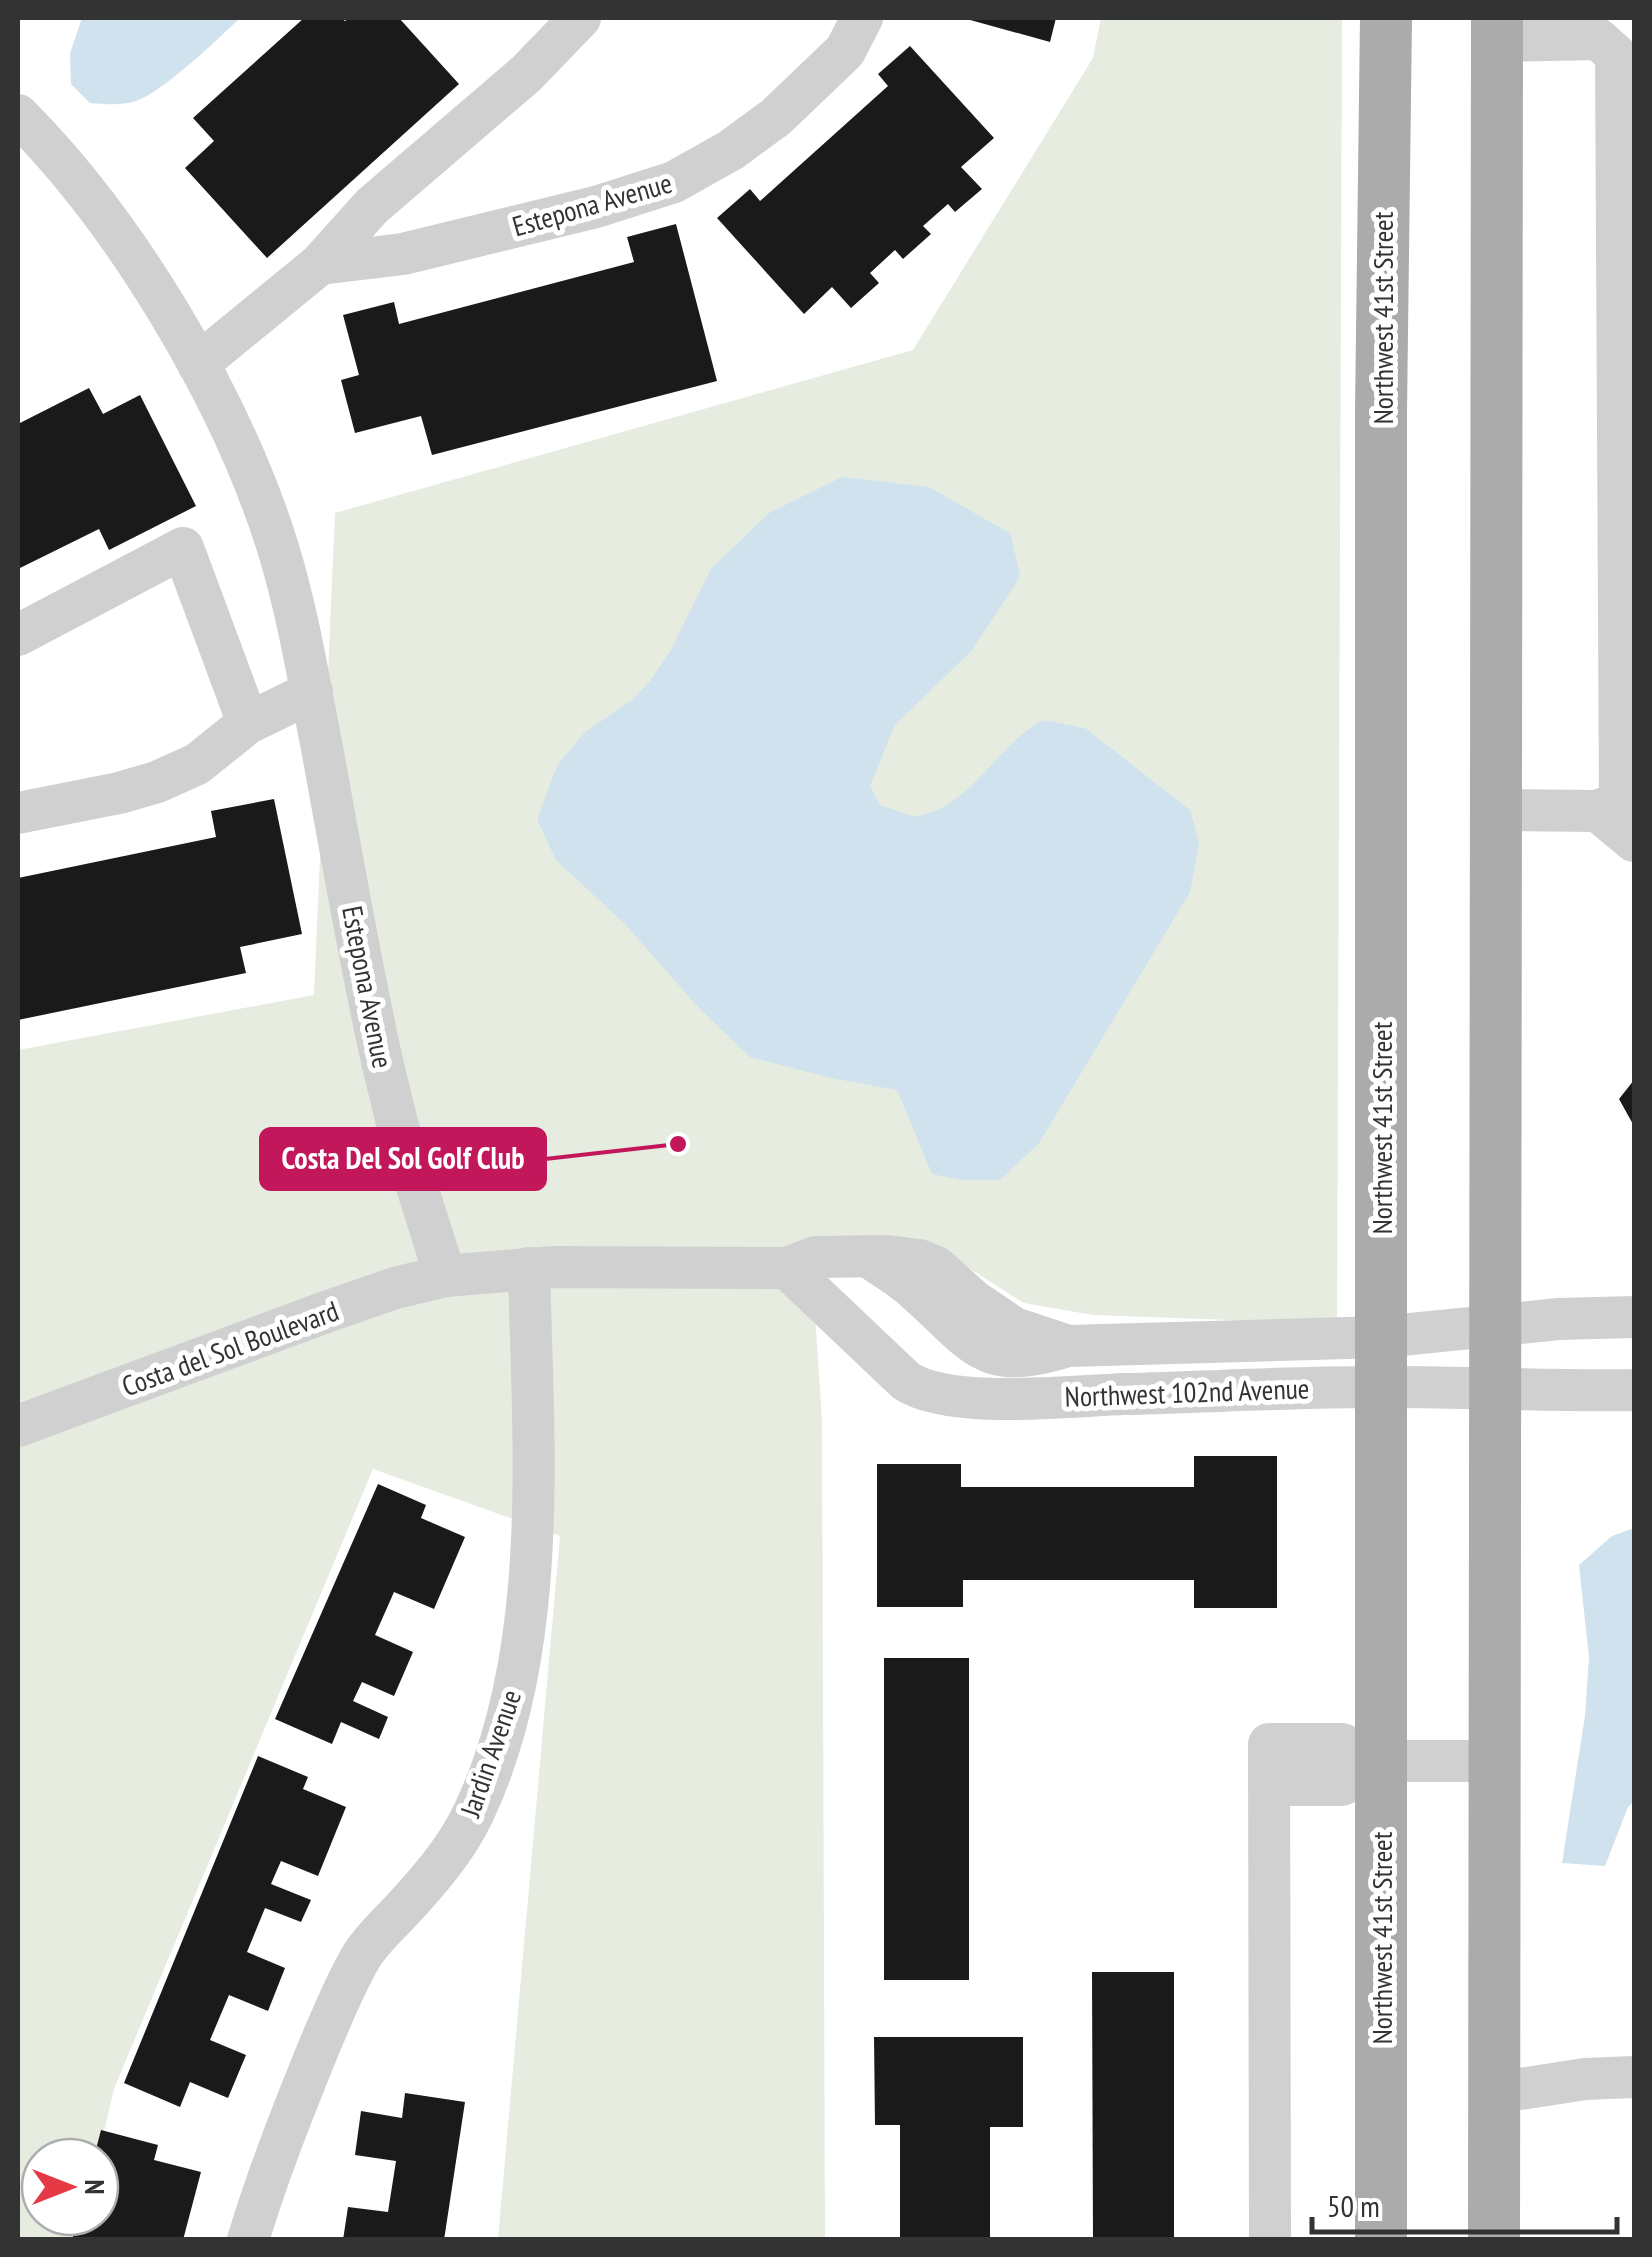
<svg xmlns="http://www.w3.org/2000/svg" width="1652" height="2257" viewBox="0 0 1652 2257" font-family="'PT Sans Narrow',sans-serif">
  <rect width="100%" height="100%" fill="#fff"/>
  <polygon fill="#e6ecdf" points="1101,18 1342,18 1337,1324 1093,1315 1024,1303 959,1262 810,1239 822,1420 825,2239 498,2239 560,1536 373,1469 114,2089 98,2157 40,2157 40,2217 83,2217 77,2239 18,2240 18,1050 314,995 335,513 913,350 1093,58"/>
  <g fill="#cfe2ee">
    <path d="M82,18H240C219,38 163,92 136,101C121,106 105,104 90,103L71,84L70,53Z"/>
    <path d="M842,477L929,487L1011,534L1020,577L972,650L894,726L870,786L880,805L915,817C924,814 937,811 945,806C983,784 1004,741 1043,720L1085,728L1190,810L1199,843L1190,892L1039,1143L1000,1180H961L932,1174L897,1090L831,1078L750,1057L698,1007L626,925L556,860L537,819L558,764L585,732L632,700L650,681L671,650L711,569L769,513Z"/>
    <polygon points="1634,1528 1634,1801 1628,1807 1605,1866 1562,1863 1585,1716 1589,1657 1579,1565 1612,1536"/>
  </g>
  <g fill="#1a1a1a">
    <polygon points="304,18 341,18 345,21 349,18 399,18 459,84 267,258 185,168 214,141 193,118"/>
    <polygon points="963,18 1056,18 1050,42"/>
    <polygon points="910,46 994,138 961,167 982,189 955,212 948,204 923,226 931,234 903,259 895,250 870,273 879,283 851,308 832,287 804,314 717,218 750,189 760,201 888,86 878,74"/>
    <polygon points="676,224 717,381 432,455 421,416 355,433 341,380 359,375 343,315 394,302 399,324 634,262 627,237"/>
    <polygon points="89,388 103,414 140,395 196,506 109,550 99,529 18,569 18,424"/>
    <polygon points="274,799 302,934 240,947 246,973 18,1020 18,878 216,837 211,811"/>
    <polygon points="1634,1080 1634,1126 1619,1099"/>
    <polygon points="1194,1456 1277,1456 1277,1608 1194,1608 1194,1580 963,1580 963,1607 877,1607 877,1464 961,1464 961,1487 1194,1487"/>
    <polygon points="378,1484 426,1505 421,1518 465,1537 434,1609 394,1592 375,1635 413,1652 394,1696 362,1682 353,1701 388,1717 379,1739 341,1722 332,1744 275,1719"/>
    <rect x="884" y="1658" width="85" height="322"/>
    <polygon points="258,1756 308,1777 303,1789 346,1807 318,1876 281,1861 271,1884 311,1900 301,1922 265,1908 247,1952 285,1968 268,2011 229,1995 210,2040 246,2055 228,2098 190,2082 180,2107 124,2083"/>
    <polygon points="1092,1972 1174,1972 1174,2240 1093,2240"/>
    <polygon points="874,2037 1023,2037 1023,2127 990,2127 990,2240 900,2240 900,2125 875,2125"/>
    <polygon points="405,2093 465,2102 444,2240 343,2240 348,2207 388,2212 396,2161 355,2155 361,2111 402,2118"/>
    <polygon points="101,2130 158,2145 154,2160 201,2172 183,2240 142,2237 142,2240 72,2240 78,2217 100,2217 100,2157 94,2157"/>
  </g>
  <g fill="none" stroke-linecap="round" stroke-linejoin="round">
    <g stroke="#d0d0d0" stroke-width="42">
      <path d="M18,115C127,224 232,400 278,548C298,613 309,681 322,748C341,852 359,957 382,1061L397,1123L445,1276"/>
      <polyline points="320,264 403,254 596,207 674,182 731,150 776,117 845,51 862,18"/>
      <polyline points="198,364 320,264 372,206 526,74 580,18"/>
      <polyline points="18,635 183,548 248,723"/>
      <polyline points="1494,810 1598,811 1620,801 1616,55 1598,39 1496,41"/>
      <polyline points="1598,811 1634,841"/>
      <polyline points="18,813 119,793 157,782 197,764 248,723 312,692"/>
      <path d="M872,1259C887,1270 904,1279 917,1292C976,1344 982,1373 1068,1346L1381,1337L1559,1319L1634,1317"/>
      <path d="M787,1268L906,1381C950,1410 1070,1396 1124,1394C1208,1392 1292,1387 1375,1387C1462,1386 1548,1392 1634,1390"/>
      <polyline points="18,1426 326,1312 395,1288 445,1276 554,1267 787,1268 816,1257 887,1256 919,1260 936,1267 974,1301 1014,1328 1068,1346"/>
      <polyline points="1269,1785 1342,1785 1381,1761"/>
      <polyline points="1494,2093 1585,2079 1634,2077"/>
      <path d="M248,2240C268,2174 293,2111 319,2047C332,2017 344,1986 361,1957C371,1940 387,1926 400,1912C427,1883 456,1850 473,1814C551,1651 533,1444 529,1268"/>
      <polyline points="1270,2240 1269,1744 1342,1744 1381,1761 1492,1761"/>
    </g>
    <g stroke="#ababab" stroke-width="52">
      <polyline points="1381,2240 1381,412 1386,18"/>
      <polyline points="1494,2240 1497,18"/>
    </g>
  </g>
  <g text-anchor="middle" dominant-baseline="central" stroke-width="10" stroke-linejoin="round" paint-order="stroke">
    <g font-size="28" fill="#333" stroke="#fff">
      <text transform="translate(592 204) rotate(-16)">Estepona Avenue</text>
      <text transform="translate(1382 318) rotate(-90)">Northwest 41st Street</text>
      <text transform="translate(368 987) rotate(79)">Estepona Avenue</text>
      <text transform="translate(1381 1128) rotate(-90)">Northwest 41st Street</text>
      <text transform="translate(230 1348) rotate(-20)">Costa del Sol Boulevard</text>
      <text transform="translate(1187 1392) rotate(-2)">Northwest 102nd Avenue</text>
      <text transform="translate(490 1753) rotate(-71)">Jardin Avenue</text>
      <text transform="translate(1381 1938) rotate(-90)">Northwest 41st Street</text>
    </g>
  </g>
  <path fill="none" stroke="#c2185b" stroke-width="4" d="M678 1144L545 1159"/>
  <circle fill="#c2185b" stroke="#fff" stroke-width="4" cx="678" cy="1144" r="10"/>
  <rect fill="#c2185b" stroke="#c2185b" stroke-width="4" x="261" y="1129" width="284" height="60" rx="10"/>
  <g font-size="30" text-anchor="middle" font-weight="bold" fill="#fff">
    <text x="403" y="1169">Costa Del Sol Golf Club</text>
  </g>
  <rect width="1652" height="2257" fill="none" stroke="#333333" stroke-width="40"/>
  <g transform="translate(70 2187) rotate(90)"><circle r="48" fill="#ffffff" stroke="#adadad" stroke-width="2.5"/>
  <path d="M0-8L18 38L0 25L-18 38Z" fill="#e63946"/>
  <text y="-15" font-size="28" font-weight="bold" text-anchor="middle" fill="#333333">N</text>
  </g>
  <path d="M1312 2217v15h305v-15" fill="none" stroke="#333333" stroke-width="5"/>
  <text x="1327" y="2217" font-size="30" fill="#333333" stroke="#ffffff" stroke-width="8" paint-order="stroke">50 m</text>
</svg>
